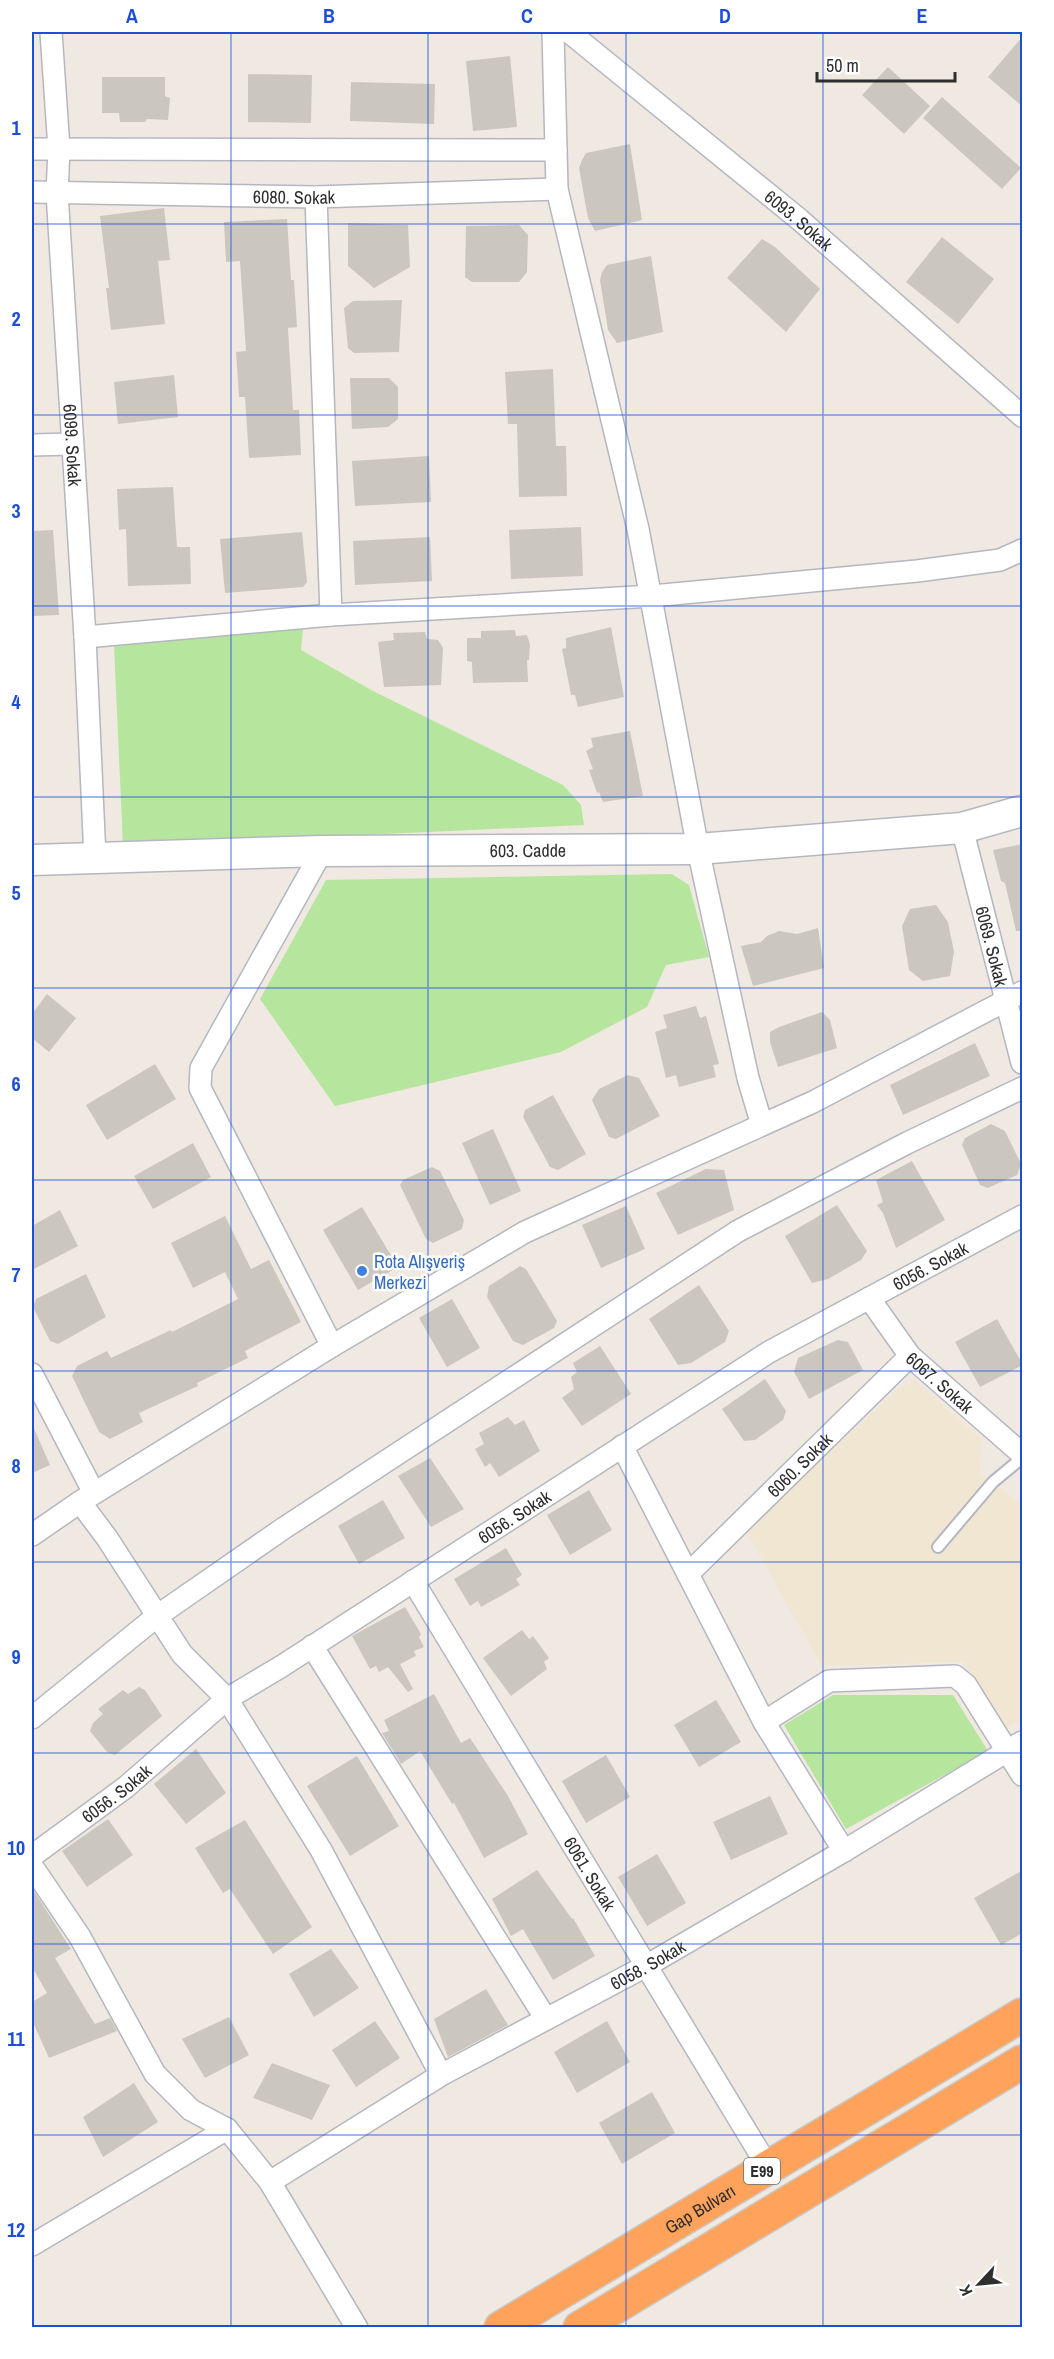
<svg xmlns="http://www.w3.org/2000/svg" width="1054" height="2359" viewBox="0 0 1054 2359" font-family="'Archivo Narrow',sans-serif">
  <rect width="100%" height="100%" fill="#efe9e1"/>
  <polygon fill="#f0e6d1" points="916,1381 981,1439 980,1472 1022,1505 1022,1719 1005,1729 964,1662 822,1666 745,1529 901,1387"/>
  <g fill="#b6e59e">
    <polygon points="303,629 301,650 373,691 563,785 581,805 584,825 123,846 114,645"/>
    <polygon points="672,874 689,885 709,957 666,965 647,1007 561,1052 335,1106 260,999 326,880"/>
    <polygon points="833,1695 953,1695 988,1751 846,1829 784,1725"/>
  </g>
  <g fill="#cbc7bf">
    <polygon points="1023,36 1023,107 988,77"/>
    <polygon points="510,56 517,127 473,131 466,61"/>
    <polygon points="888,67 930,106 904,134 862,95"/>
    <polygon points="248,74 312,75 311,123 248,122"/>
    <polygon points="102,77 165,77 165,96 170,98 168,120 147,119 145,122 120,122 119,113 102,113"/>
    <polygon points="351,82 435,84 434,124 350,121"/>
    <polygon points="942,97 1021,168 1002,189 923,118"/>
    <polygon points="630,144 642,220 595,231 588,218 579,168 582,160 586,153"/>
    <polygon points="164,208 170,260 158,261 165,324 111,330 106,288 109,288 100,216"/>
    <polygon points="287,219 291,280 294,280 297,327 288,328 293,410 299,410 301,455 249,458 245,397 239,397 236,352 246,351 240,261 226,262 224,222"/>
    <polygon points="348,223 408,225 410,267 374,288 348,266"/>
    <polygon points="519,225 528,235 527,272 519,282 472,282 465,277 466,226"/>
    <polygon points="942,237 994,279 958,324 906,282"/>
    <polygon points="762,239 775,247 820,289 786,332 727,278"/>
    <polygon points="651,256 663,332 617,343 608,330 600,280 602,272 607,265"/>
    <polygon points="402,300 399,352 354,353 348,348 344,308 353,301"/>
    <polygon points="553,369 556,446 566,446 567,496 519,497 517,424 508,424 505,372"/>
    <polygon points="174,375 178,417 118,424 114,382"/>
    <polygon points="350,378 389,378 398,387 398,419 388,427 352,429"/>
    <polygon points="429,456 431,502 355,506 352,461"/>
    <polygon points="173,487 177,547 190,547 191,584 128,586 126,529 119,530 117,489"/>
    <polygon points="581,527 583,576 511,579 509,530"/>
    <polygon points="53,530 59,615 32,616 32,531"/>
    <polygon points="302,532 307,582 303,587 225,593 220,539"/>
    <polygon points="430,537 432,581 355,585 353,541"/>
    <polygon points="611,627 624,697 578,707 575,695 571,695 562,649 566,648 566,638"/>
    <polygon points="515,630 516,636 527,635 530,644 529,660 527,660 528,682 473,683 472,662 467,661 467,638 481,638 481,631"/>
    <polygon points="425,632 427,639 438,640 443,648 441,685 384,687 378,642 394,640 393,633"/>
    <polygon points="630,731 643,796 603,802 599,792 597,793 589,770 593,769 586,751 593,747 591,738"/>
    <polygon points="1023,844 1023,931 1016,931 1005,883 1001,881 993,850"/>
    <polygon points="936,905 948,922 954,952 950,976 923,981 909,970 902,926 910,909"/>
    <polygon points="818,928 824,968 753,986 741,946 761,942 767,936 779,931 797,934"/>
    <polygon points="47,994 76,1018 49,1052 32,1038 32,1014"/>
    <polygon points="696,1006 700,1018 706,1016 719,1064 713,1065 716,1077 679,1087 676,1075 666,1078 655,1032 667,1028 663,1015"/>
    <polygon points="822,1012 830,1020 837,1048 778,1067 770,1042 770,1032 779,1027"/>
    <polygon points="975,1043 990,1076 903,1115 890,1085"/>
    <polygon points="155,1064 176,1099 107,1140 86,1105"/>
    <polygon points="628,1075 639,1078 660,1116 616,1139 609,1137 592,1100 599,1089"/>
    <polygon points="553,1095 586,1154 558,1170 550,1167 523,1117 525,1110"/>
    <polygon points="991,1124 1005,1131 1021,1164 1017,1175 988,1188 980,1185 962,1145 965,1138"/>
    <polygon points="493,1129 521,1191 490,1205 462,1143"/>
    <polygon points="193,1143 211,1177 153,1209 134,1176"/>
    <polygon points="912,1161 945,1220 896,1248 883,1213 877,1205 883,1202 876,1180"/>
    <polygon points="432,1167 440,1171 464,1220 462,1229 433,1243 426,1239 400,1185 403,1180"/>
    <polygon points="706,1169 724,1170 734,1210 678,1235 656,1193"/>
    <polygon points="837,1205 867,1251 861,1260 828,1279 812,1283 785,1236"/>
    <polygon points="626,1206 645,1249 601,1268 582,1225"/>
    <polygon points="362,1207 398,1267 358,1290 323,1230"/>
    <polygon points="60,1210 78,1246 32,1270 32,1226"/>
    <polygon points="225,1216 251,1269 269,1260 301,1322 245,1351 248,1358 197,1383 198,1386 139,1413 143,1422 110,1439 99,1432 72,1376 77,1366 107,1351 111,1358 171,1330 172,1332 238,1299 225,1272 193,1288 171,1243"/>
    <polygon points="520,1266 526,1269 557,1321 554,1328 523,1345 513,1341 487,1297 489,1286"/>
    <polygon points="86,1274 106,1317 58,1344 50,1341 33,1307 36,1299"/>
    <polygon points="699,1285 729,1331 725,1342 691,1363 678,1365 649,1319"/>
    <polygon points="452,1299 480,1348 447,1367 419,1318"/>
    <polygon points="997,1319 1023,1365 980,1387 955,1342"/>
    <polygon points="838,1340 848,1342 863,1370 809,1399 794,1372 798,1358"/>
    <polygon points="600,1346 631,1394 582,1426 562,1398 574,1389 571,1377 577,1372 573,1363"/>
    <polygon points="765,1379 786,1411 783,1420 755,1440 744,1441 722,1409"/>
    <polygon points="508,1417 515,1425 524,1420 540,1451 499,1477 490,1463 485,1467 475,1449 484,1444 479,1433"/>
    <polygon points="32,1424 50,1465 32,1473"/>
    <polygon points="430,1458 464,1509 431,1527 398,1476"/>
    <polygon points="589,1490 612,1530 570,1555 547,1515"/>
    <polygon points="383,1500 405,1538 359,1564 338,1526"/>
    <polygon points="506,1548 522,1575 516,1579 520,1585 481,1607 478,1601 470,1606 454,1579"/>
    <polygon points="405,1607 421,1634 419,1637 424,1647 414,1651 416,1656 400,1664 413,1689 408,1692 388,1667 379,1672 376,1666 370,1669 352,1636"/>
    <polygon points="522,1630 529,1639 533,1636 549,1658 544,1662 547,1669 511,1696 483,1658"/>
    <polygon points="139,1687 145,1690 162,1716 115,1755 107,1752 90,1731 93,1723 103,1714 98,1709 123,1690 128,1694"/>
    <polygon points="434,1694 461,1743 470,1738 508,1796 528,1834 484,1858 454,1803 452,1804 420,1751 401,1764 382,1733 389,1731 384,1720"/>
    <polygon points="716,1700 741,1742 699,1767 674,1725"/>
    <polygon points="196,1749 226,1793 186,1824 154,1784"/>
    <polygon points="606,1755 630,1797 586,1823 562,1781"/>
    <polygon points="357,1756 399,1826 350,1856 307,1786"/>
    <polygon points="770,1796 788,1834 731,1860 713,1822"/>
    <polygon points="108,1819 133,1855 87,1887 62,1851"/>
    <polygon points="245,1820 312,1927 273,1954 230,1889 223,1893 195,1848"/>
    <polygon points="657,1854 686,1903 647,1926 618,1877"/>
    <polygon points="537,1870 572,1919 573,1918 595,1956 553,1980 523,1929 511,1936 492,1899"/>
    <polygon points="1023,1870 1023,1933 1001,1945 974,1898"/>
    <polygon points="32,1888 71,1949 55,1958 88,2013 95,2024 110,2018 117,2031 49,2058 32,2020 32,2002 47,1993 32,1967"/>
    <polygon points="331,1949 359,1988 314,2017 289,1974"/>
    <polygon points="486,1989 508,2025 448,2057 434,2019"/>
    <polygon points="229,2017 249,2055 205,2078 182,2039"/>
    <polygon points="375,2021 400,2058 356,2087 332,2050"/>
    <polygon points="607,2021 630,2062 577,2093 554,2052"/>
    <polygon points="272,2063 330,2085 312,2120 253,2098"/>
    <polygon points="134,2083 158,2122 103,2157 83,2117"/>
    <polygon points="652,2092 675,2133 622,2164 599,2123"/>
  </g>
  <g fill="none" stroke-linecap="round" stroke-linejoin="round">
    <defs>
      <polyline id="lane" points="938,1547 993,1482 1022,1458"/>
      <g id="street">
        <path id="s1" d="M51,32L59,149L57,193L85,637L95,858"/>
        <polyline points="553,32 557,189 638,529 698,849 748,1078 762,1125"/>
        <path id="s2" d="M569,32L800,220L1022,416"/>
        <polyline points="32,149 556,150"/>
        <path id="s3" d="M32,192L316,197L557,189"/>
        <polyline points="316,197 331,615"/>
        <polyline points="32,445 72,444"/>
        <polyline points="85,637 331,615 652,596 917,571 1000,560 1022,550"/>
        <path id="s4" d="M962,828L1022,1063"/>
        <polyline points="322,851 201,1068 200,1088 332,1346"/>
        <path id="s5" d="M869,1298L910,1356L1022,1454"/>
        <polyline points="32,1374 94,1493"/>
        <polyline points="622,1446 764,1722 844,1851"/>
        <polyline points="80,1502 107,1538 182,1654 227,1699 321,1850 441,2075"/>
        <polyline points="32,1535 80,1502 332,1346 525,1232 813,1102 1022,992"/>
        <path id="s6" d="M688,1574L910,1356"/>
        <path id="s7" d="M413,1581L768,2167"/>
        <polyline points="312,1646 546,2019"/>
        <polyline points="32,1718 157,1616 284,1528 738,1231 907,1143 1022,1088"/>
        <polyline points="764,1722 829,1681 955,1676 966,1685 1022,1775"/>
        <path id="s8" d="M32,1856L126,1787L227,1699L282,1666L769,1352L1022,1216"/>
        <polyline points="32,1866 80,1937 155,2074 191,2110 227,2129 270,2182 357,2328"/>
        <path id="s9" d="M270,2182L441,2075L646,1966L844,1851L1022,1742"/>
        <polyline points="32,2245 227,2129"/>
      </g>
      <g id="secondary">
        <path id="s10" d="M32,860L322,851L698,849L962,828L1022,811"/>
      </g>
      <g id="highway">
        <path id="s11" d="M501,2328L1022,2015"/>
        <polyline points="580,2328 1022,2062"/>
      </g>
    </defs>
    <use href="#lane" stroke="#b4b7c1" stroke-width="14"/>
    <use href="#street" stroke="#b4b7c1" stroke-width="24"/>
    <use href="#secondary" stroke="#b4b7c1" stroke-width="33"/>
    <use href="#highway" stroke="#c9c9c9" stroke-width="36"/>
    <use href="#lane" stroke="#fff" stroke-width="10"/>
    <use href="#street" stroke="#fff" stroke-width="21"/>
    <use href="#secondary" stroke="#fff" stroke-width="30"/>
    <use href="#highway" stroke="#ffa35c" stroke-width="33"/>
  </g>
  <path fill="none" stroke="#1d4ed8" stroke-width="1.5" stroke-opacity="0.55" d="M231,32V2328M428,32V2328M626,32V2328M823,32V2328M32,224H1022M32,415H1022M32,606H1022M32,797H1022M32,988H1022M32,1180H1022M32,1371H1022M32,1562H1022M32,1753H1022M32,1944H1022M32,2135H1022"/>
  <circle fill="#3f7fe0" stroke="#fff" stroke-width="2" cx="362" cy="1271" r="6"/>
  <g text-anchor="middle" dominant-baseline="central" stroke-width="5" stroke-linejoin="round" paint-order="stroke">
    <rect fill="#fff" stroke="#6d6d6d" stroke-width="1.5" x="744" y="2158" width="36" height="26" rx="4.5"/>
    <g font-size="16" font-weight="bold" fill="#2e2e2e">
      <text x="762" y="2171">E99</text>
    </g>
    <g font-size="18" fill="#2e2e2e" stroke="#fff">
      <text stroke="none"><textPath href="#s3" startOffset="262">6080. Sokak</textPath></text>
      <text stroke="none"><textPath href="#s2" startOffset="297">6093. Sokak</textPath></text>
      <text stroke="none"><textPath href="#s1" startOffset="414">6099. Sokak</textPath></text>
      <text stroke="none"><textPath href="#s10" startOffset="496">603. Cadde</textPath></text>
      <text stroke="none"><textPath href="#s4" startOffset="122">6069. Sokak</textPath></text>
      <text stroke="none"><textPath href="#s8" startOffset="1077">6056. Sokak</textPath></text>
      <text stroke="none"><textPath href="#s5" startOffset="111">6067. Sokak</textPath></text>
      <text stroke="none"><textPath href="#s6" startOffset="156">6060. Sokak</textPath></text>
      <text stroke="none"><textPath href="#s8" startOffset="591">6056. Sokak</textPath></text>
      <text stroke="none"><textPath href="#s8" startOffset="105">6056. Sokak</textPath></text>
      <text stroke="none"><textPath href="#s7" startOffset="342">6061. Sokak</textPath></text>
      <text stroke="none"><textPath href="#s9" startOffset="436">6058. Sokak</textPath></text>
      <text stroke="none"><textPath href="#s11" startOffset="232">Gap Bulvarı</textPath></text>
    </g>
    <g font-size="18" fill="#366cbe" stroke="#fff" text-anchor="start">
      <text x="374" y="1261">Rota Alışveriş<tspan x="374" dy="21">Merkezi</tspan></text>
    </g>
  </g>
  <rect width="1054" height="2359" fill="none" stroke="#ffffff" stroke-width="66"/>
  <g transform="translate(979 2284) rotate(244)" stroke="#ffffff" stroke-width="4.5" paint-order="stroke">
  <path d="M0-4.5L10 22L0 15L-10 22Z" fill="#2e2e2e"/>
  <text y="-9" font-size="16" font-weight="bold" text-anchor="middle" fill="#2e2e2e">K</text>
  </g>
  <path d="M817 72v9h138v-9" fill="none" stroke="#2e2e2e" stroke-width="3"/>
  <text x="826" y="72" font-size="18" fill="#2e2e2e" stroke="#ffffff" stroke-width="4.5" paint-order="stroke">50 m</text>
  <rect x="33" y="33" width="988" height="2293" fill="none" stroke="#1d4ed8" stroke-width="2"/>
  <g font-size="20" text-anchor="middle" font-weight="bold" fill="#1d4ed8">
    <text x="132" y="23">A</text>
    <text x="329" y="23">B</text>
    <text x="527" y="23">C</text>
    <text x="725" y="23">D</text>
    <text x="922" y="23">E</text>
    <text x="16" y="135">1</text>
    <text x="16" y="326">2</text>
    <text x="16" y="518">3</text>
    <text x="16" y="709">4</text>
    <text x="16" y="900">5</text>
    <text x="16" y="1091">6</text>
    <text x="16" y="1282">7</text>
    <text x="16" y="1473">8</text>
    <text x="16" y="1664">9</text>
    <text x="16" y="1855">10</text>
    <text x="16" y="2046">11</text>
    <text x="16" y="2237">12</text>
  </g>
</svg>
